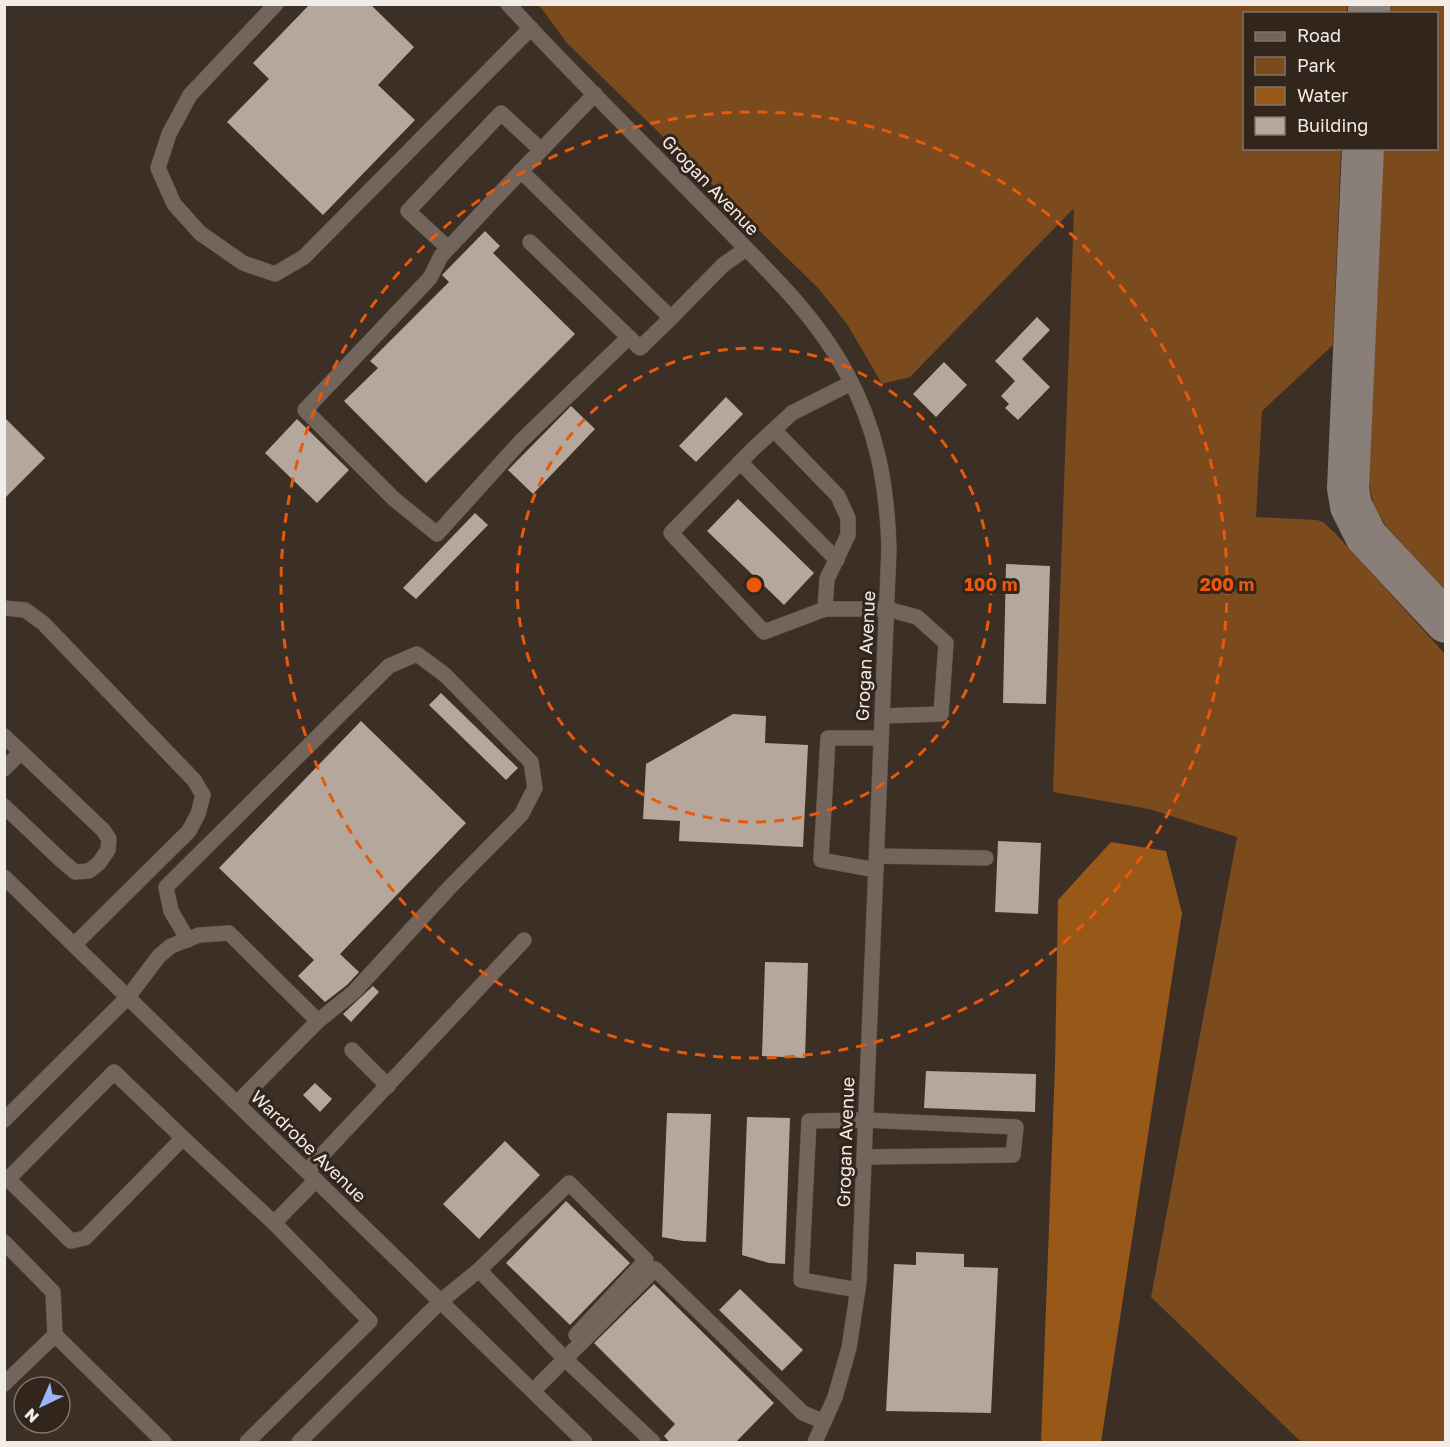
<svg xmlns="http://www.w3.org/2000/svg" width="1450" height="1447" viewBox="0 0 1450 1447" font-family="'Golos Text',sans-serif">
  <rect width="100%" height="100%" fill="#3b2f26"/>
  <g fill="#7b4b1e">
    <polygon points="1390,4 1445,5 1445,591 1386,526 1374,507 1369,483 1383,149 1436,148 1436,14 1389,13"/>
    <polygon points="539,5 1347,5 1347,13 1244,14 1244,148 1341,149 1333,345 1262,411 1256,517 1317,520 1323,522 1335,533 1445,654 1445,1442 1301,1442 1151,1297 1237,837 1149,809 1053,792 1074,208 910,377 882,384 847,324 818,288 567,43"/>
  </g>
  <polygon fill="#985818" points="1111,842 1166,851 1182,913 1101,1442 1041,1442 1055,1065 1058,900"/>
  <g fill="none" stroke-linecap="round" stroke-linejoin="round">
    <g stroke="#8a7f78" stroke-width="42">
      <polyline points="1369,14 1369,4"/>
      <polyline points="1363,148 1348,488 1351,506 1366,536 1446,622"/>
    </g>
  </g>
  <g fill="#b5a79b">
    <polygon points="310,4 370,4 414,47 378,85 415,120 323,215 227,122 269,79 253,63"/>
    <polygon points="485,231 500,246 493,253 575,334 426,483 344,401 378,368 370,361 449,282 442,275 444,273"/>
    <polygon points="1037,317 1050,330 1022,359 1050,387 1018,420 1005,408 1009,404 1001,396 1015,381 995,361"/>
    <polygon points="944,362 967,385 936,417 913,394"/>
    <polygon points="726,397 743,414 696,462 679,446"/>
    <polygon points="571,406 595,429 533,494 508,470"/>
    <polygon points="4,417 45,458 4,499"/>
    <polygon points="297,419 349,470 317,503 265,453"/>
    <polygon points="738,499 814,573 784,605 707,531"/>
    <polygon points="475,513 488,525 416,599 403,588"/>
    <polygon points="1006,564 1050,566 1046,704 1003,703"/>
    <polygon points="441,693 518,768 506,780 429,705"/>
    <polygon points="733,714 766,716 765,743 808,745 803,847 679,841 680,821 643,819 646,764"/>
    <polygon points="361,721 466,823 340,954 359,972 347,985 325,1002 298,976 314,960 219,868"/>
    <polygon points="998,841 1041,843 1038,914 995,912"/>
    <polygon points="765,962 808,963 805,1058 762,1056"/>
    <polygon points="373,986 379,992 351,1022 343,1014"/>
    <polygon points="926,1071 1036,1074 1035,1112 924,1108"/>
    <polygon points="315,1083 332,1099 320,1112 303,1095"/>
    <polygon points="667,1113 711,1114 706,1242 683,1241 662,1237"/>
    <polygon points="747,1117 790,1118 785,1264 769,1263 742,1255"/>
    <polygon points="505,1141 540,1175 479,1239 443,1204"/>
    <polygon points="566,1201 630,1263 570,1325 506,1263"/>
    <polygon points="916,1252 964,1254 964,1267 998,1268 991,1413 886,1411 894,1264 916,1265"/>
    <polygon points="654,1284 774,1403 735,1443 670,1443 664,1436 675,1424 594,1343"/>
    <polygon points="740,1289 803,1350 782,1371 719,1310"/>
  </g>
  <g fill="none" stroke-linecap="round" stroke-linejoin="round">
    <defs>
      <g id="minor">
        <polyline points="276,4 190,95 169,134 158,168 174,204 200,233 243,263 275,274 304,257 531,28"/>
        <path d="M508,4C576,78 648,148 718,220C765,268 814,313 846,372C877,429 887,484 889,548L859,1282L849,1348L835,1397L815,1442"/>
        <polyline points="595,94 521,171 671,318 723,265 746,249"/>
        <polyline points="521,171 441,256 430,278 305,410 394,499 437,534 521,441 629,337"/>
        <polyline points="530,242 640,348 671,318"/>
        <polyline points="448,248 408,211 501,113 540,149"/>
        <polyline points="851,383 792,413 752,450 671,533 764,632 825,609 887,609 917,617 946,643 941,714 882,716"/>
        <polyline points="774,430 838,496 848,518 848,535 827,579 825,609"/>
        <polyline points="740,462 837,560"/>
        <polyline points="4,608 25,610 43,623 194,780 203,795 198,814 189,831 74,945"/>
        <polyline points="4,736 21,752 4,769"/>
        <polyline points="4,806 62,861 75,872 89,871 99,863 108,850 109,839 103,830 21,752"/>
        <polyline points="877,856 986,858"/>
        <polyline points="876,870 821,860 828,738 881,738"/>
        <polyline points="4,877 585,1442"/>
        <polyline points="188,940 171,911 166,887 389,666 417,654 445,675 531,762 535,788 521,815 450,887 354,992 318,1021"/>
        <polyline points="352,1050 388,1086"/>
        <polygon points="114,1072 183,1138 85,1238 71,1241 8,1179"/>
        <polyline points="4,1120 128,997 159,956 171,946 199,935 229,933 318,1021 237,1103"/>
        <polyline points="183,1138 274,1223 370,1321 247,1442"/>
        <polyline points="307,1171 524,940"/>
        <polyline points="274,1223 316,1180"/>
        <polyline points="4,1242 53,1292 55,1335 164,1442"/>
        <polyline points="479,1270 569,1183 646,1260 576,1335"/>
        <polyline points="858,1290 801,1280 809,1121 865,1120 1016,1127 1013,1155 864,1157"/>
        <polyline points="4,1384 55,1335"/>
        <polyline points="533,1391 655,1269 803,1413 824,1422"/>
        <polyline points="299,1442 441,1301 479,1270 565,1359 653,1442"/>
      </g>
    </defs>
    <use href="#minor" stroke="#584e47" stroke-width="16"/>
    <use href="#minor" stroke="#73655b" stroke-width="15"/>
  </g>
  <g fill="none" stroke="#e8590c" stroke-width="3" stroke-dasharray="10 8">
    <circle cx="754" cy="585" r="237"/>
    <circle cx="754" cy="585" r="473"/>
  </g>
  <g text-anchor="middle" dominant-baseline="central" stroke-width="6" stroke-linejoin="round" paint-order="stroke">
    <g font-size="18" fill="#f3ebe5" stroke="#31251c">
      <text transform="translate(711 185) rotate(46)">Grogan Avenue</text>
      <text transform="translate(865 656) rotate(-87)">Grogan Avenue</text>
      <text transform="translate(845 1142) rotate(-88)">Grogan Avenue</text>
      <text transform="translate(309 1146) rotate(44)">Wardrobe Avenue</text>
    </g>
  </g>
  <circle cx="754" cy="585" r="9" fill="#e8590c" stroke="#31251c" stroke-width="3"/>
  <g font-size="18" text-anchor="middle" font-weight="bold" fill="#e8590c" stroke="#31251c" stroke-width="6" stroke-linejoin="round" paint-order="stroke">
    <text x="991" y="591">100 m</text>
    <text x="1227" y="591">200 m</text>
  </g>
  <rect width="1450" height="1447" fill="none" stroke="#f3ebe5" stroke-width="12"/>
  <rect x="1243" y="12" width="195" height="138" fill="#31251c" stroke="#7f746c" stroke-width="1.5"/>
  <rect x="1255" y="32" width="30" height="9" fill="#73655b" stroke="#7f746c" stroke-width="1.5"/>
  <text x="1297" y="42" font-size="18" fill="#f3ebe5">Road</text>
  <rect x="1255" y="57" width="30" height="18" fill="#7b4b1e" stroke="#7f746c" stroke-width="1.5"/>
  <text x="1297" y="72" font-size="18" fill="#f3ebe5">Park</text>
  <rect x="1255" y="87" width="30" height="18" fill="#985818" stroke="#7f746c" stroke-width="1.5"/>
  <text x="1297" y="102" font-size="18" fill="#f3ebe5">Water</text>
  <rect x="1255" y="117" width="30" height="18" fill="#b5a79b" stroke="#7f746c" stroke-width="1.5"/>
  <text x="1297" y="132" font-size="18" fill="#f3ebe5">Building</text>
  <g transform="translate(42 1405) rotate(224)"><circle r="28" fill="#31251c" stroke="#7f746c" stroke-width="1.5"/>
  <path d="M0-4.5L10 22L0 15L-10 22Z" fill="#9cb4fd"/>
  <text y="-9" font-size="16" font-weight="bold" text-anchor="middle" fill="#f3ebe5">N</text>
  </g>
</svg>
